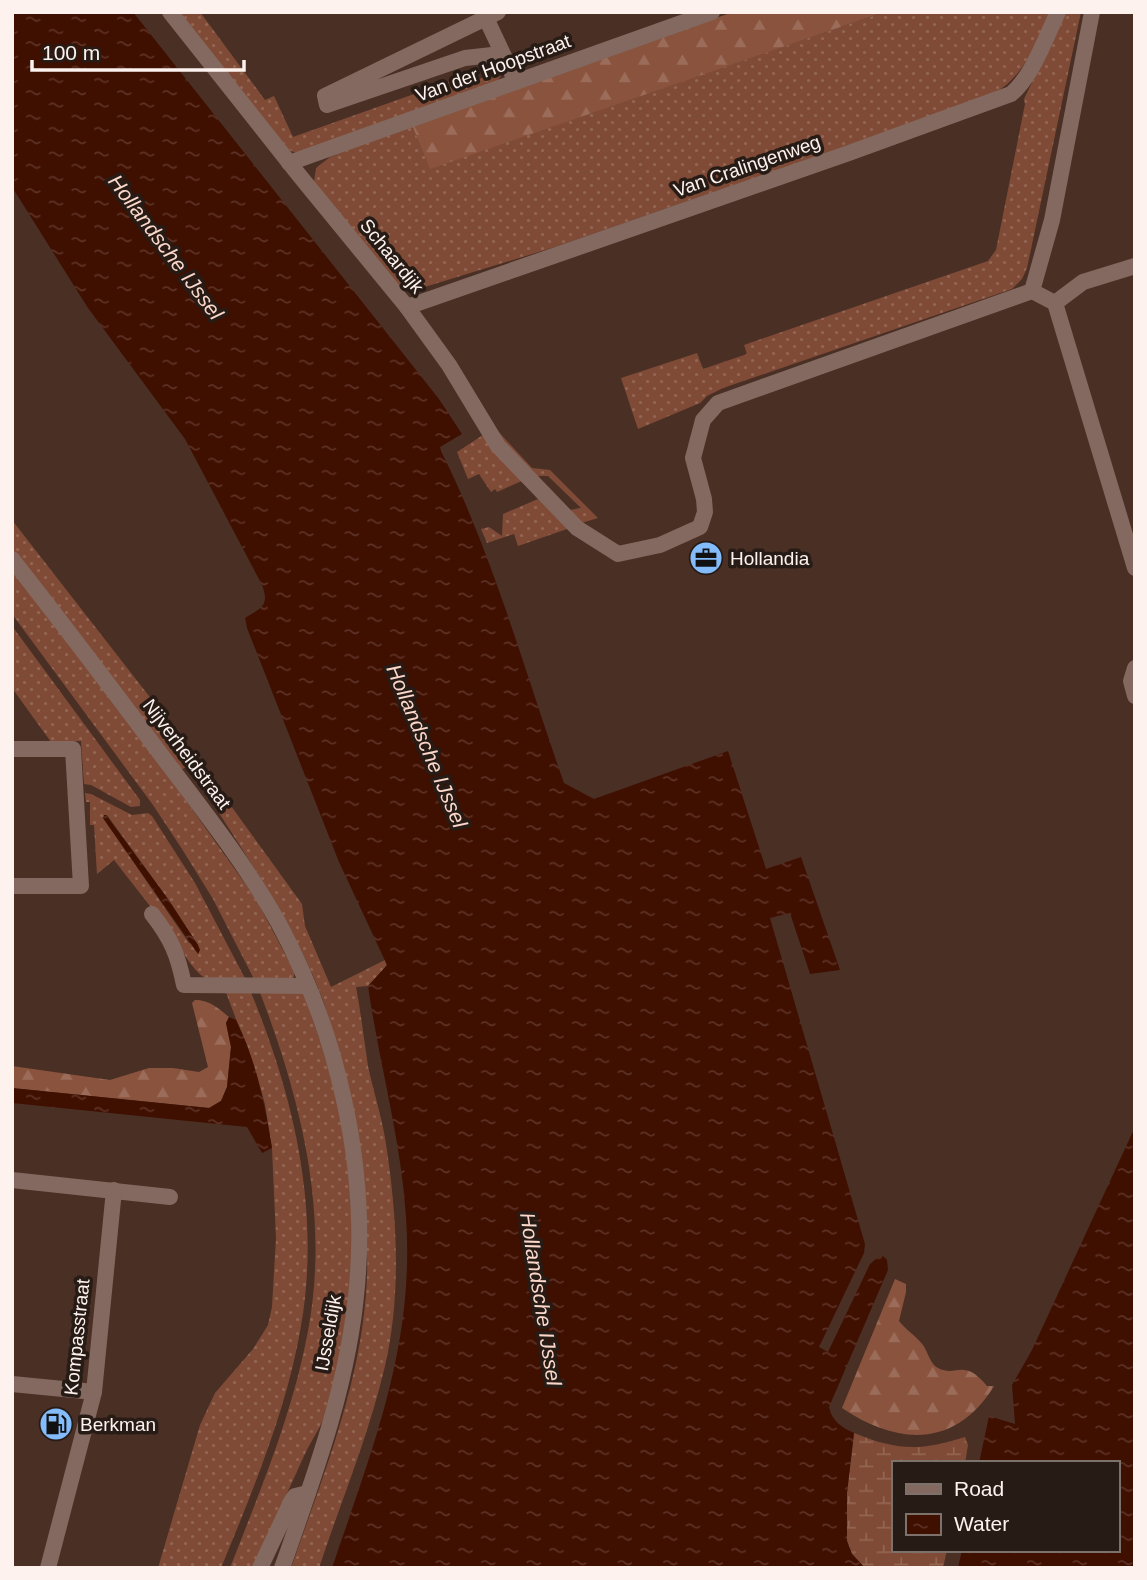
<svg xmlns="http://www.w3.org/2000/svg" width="1147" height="1580" viewBox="0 0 1147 1580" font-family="Helvetica,sans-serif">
  <defs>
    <pattern id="grass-dots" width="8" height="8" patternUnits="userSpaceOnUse" patternTransform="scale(1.75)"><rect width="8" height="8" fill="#804b36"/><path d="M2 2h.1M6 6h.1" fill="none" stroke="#936553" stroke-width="1.8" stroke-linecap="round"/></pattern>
    <pattern id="forest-firs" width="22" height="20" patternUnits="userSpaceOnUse" patternTransform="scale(1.75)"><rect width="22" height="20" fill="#8a533d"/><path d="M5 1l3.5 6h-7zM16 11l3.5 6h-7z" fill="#9b6c59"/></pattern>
    <pattern id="wetland-marsh" width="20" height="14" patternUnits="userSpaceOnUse" patternTransform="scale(1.75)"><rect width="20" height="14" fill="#804b36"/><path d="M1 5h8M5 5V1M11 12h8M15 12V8" fill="none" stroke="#936553"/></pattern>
    <pattern id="water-ripples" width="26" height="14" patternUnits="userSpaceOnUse" patternTransform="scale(1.75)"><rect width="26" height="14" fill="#3f0f00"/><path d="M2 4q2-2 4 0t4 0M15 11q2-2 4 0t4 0" fill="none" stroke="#5c3226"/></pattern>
  </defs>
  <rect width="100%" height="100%" fill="#4a2f25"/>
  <g fill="url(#grass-dots)" fill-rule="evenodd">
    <polygon points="177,12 200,12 265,100 274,96 293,137 462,77 465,84 504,70 498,81 297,153 291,151 284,146"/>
    <path d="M884,12H1051C1035,46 1023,80 987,97L555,247L415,290L401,291L314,182L316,168L330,157L412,125L430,168Z"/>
    <polygon points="1066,12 1081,12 1027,268 1022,279 1012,289 723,388 707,396 700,403 638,429 621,378 697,353 703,369 747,354 744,345 988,261 996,250 1025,104 1024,99"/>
    <polygon points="494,427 532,468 550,470 598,518 578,524 564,511 581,508 548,476 533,476 517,460"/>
    <polygon points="486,433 524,480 497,492 495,489 491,492 479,474 468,479 457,452"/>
    <polygon points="538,499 570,528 518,546 514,534 487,543 481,529 489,527 502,536 503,514"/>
    <polygon points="12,520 198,759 195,763 178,771 12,551"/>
    <polygon points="12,568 172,781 256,899 295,973 293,979 256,983 213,899 182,849 153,805 12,614"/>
    <polygon points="12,626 140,800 140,806 131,807 91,785 84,784 81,741 51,742 12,688"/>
    <path d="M210,777L302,904L305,926L331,987L385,960L387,966L368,986L356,987C361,1013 364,1040 368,1066C373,1090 381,1114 385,1138C397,1212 402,1292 385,1366C369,1435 341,1501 319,1568H291C324,1473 363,1379 367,1277C369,1227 359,1178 351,1129C344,1082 337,1035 319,990C290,917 242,851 201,784Z"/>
    <path d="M85,793L91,794L132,815L148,813L152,816L195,883L248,984C236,983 220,984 209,980C191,974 171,930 161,913L157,915L114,860L97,874L94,825H90V802H86ZM107,815L168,899L198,945L189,943L103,818Z"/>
    <path d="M225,990H250C294,1096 321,1211 301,1326C287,1409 253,1490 221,1568H158L200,1425L215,1393L253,1349L268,1325L272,1307L276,1238L272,1148L265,1104L254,1066Z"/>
    <path d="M259,990L299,991L304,995C318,1034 331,1072 340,1113C359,1200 355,1323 328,1409C322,1425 311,1441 304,1456C287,1493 270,1531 253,1568H230C260,1491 293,1413 308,1331C330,1214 301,1099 259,990Z"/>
  </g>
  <g fill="url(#forest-firs)">
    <polygon points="733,12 884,12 430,169 412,125"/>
    <path d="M195,1000C210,1000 218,1008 229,1017L226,1023L231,1047L227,1087L221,1101L209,1108L12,1088V1066L110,1080L149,1068H173L199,1072L208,1067L192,1003Z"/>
    <path d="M895,1279L906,1284V1292L899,1321C906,1330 916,1336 923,1345C928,1352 930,1364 938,1368C957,1378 963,1357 987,1386H994C956,1448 898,1446 842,1408Z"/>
  </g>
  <path fill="url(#wetland-marsh)" d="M854,1433C898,1451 921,1451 965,1437L968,1445L965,1463H893V1550H947L943,1568H865L852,1554L847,1541V1493Z"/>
  <g fill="url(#water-ripples)">
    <path d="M12,12H133L439,399L462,434L440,447L441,451C494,557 525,673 564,783L594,799L728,751L766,869L801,857L840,970L810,974L790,913L770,918L865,1244L864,1253L819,1347L828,1352L870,1264L877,1258L883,1256L887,1260L888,1270L829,1407C832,1421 841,1427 854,1433L847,1493V1541L852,1554L865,1568H332C372,1449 415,1346 406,1217C401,1139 379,1063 368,986L387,965L339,862L247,628L245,618C261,608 270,606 262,585L185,439L88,308L12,187Z"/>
    <polygon points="104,815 106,815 168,899 198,945 200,950 198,954 103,818"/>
    <path d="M229,1017L236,1020C256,1060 265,1104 272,1148L262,1153L247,1127L12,1103V1088L209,1108L221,1101L227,1087L231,1047L226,1023Z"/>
    <polygon points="1135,1127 1135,1568 958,1568 962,1550 1117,1550 1117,1463 979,1463 989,1416 1015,1424 1012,1385 1032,1350"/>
  </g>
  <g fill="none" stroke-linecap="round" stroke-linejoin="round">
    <g stroke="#83695f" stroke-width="16">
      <polyline points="170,12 299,175 407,307 449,365 498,446 577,528 618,554 660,545 700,527 705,512 704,499 693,458 703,420 718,403 1032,291 1055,303 1083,282 1135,266"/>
      <polyline points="498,12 325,96 327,105 465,58 492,55 504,57"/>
      <polyline points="486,18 516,82"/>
      <polyline points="289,163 712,12"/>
      <polyline points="1032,291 1052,220 1092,12"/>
      <polyline points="1055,303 1135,568"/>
      <path d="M407,307L849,153L1011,94C1032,77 1046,37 1058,12"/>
      <path d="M12,559C63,624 113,690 162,756C203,810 245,863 278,922C337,1031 368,1163 357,1286C349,1383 314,1477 282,1568"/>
      <polyline points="1135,668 1131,681 1135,696"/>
      <polyline points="12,749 73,749 81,886 12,886"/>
      <path d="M152,914C171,938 178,955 184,985L308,986"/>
      <polyline points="12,1180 170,1197"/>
      <polyline points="12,1384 94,1392"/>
      <polyline points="48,1568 94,1392 114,1190"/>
      <polyline points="260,1568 292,1500 295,1496 308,1493"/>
    </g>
  </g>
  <defs>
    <symbol id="office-disc" viewBox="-11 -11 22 22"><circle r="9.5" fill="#84bcfb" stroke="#271b16"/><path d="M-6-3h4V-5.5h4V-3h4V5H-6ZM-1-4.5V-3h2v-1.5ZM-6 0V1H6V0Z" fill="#111"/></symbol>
    <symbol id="fuel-disc" viewBox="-11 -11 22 22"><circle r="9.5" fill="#84bcfb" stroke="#271b16"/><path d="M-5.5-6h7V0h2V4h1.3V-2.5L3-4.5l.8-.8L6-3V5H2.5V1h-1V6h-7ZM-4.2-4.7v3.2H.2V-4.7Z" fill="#111"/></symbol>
  </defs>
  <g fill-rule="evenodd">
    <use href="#office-disc" x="687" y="539" width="38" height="38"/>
    <use href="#fuel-disc" x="37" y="1405" width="38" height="38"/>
  </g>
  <g text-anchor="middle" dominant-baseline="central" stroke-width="7" stroke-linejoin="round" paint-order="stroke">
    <g font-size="19" fill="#fdf2ee" stroke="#271b16">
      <text transform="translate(493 68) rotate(-20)">Van der Hoopstraat</text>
      <text transform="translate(747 166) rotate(-19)">Van Cralingenweg</text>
      <text transform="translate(392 256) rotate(51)">Schaardijk</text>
      <text transform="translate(187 754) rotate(53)">Nijverheidstraat</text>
      <text transform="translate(328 1333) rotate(-80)">IJsseldijk</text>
      <text transform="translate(77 1337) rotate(-84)">Kompasstraat</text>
    </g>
    <g font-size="19" fill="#fdf2ee" stroke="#271b16" text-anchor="start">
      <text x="730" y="558">Hollandia</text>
      <text x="80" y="1424">Berkman</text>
    </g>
    <g font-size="21" font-style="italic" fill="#fcd8ca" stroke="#271b16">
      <text transform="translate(166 247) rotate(53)">Hollandsche IJssel</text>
      <text transform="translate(427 746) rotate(67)">Hollandsche IJssel</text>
      <text transform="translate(541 1299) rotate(81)">Hollandsche IJssel</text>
    </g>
  </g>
  <rect width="1147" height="1580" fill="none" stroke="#fdf2ee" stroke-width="28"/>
  <rect x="892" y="1461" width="228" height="91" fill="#271b16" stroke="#7d716c" stroke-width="2"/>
  <rect x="906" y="1484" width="35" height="10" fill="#83695f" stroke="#7d716c" stroke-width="2"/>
  <text x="954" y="1496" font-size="21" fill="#fdf2ee">Road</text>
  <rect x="906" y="1514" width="35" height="21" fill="url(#water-ripples)" stroke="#7d716c" stroke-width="2"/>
  <text x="954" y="1531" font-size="21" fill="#fdf2ee">Water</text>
  <path d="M32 60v10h212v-10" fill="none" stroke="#fdf2ee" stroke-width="3.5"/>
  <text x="42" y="60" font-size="21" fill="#fdf2ee" stroke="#271b16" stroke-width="5" paint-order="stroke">100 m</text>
</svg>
